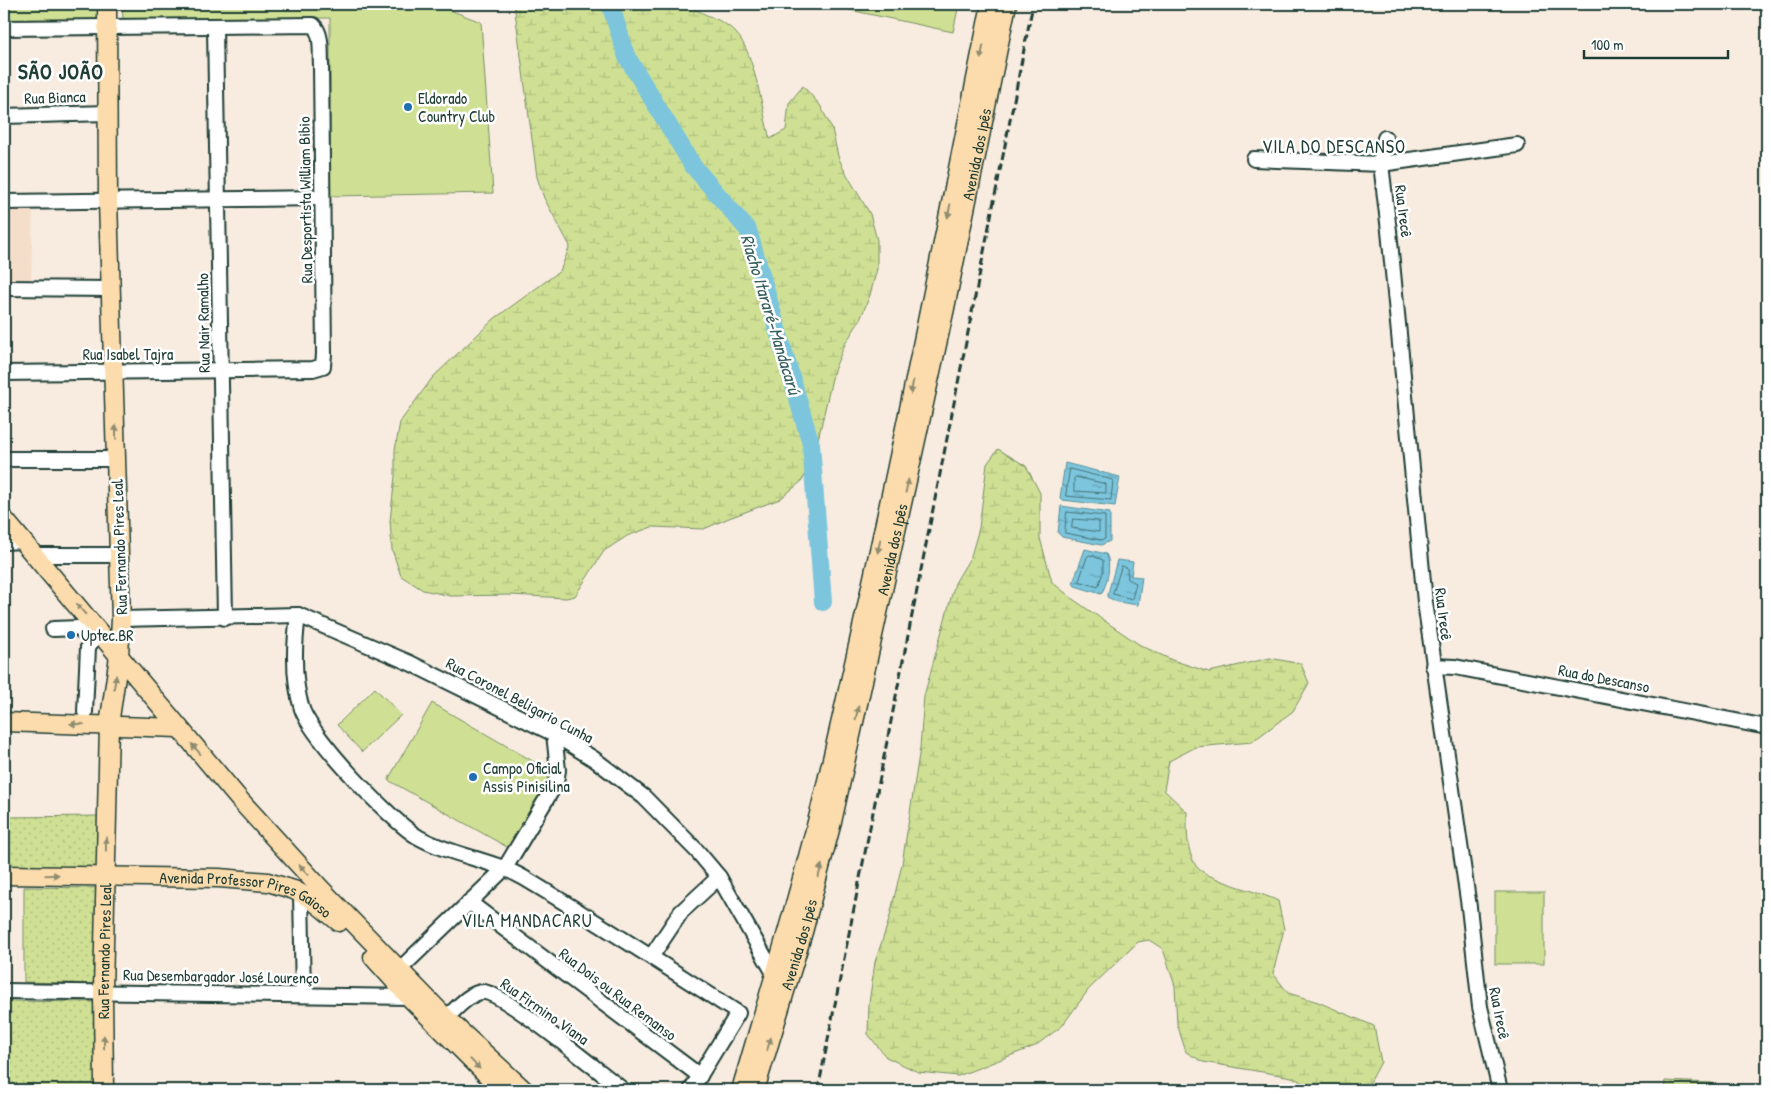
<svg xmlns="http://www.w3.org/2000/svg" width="1771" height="1094" viewBox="0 0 1771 1094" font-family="'Patrick Hand',sans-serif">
  <defs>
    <pattern id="grass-dots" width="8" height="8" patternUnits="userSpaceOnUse" patternTransform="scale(1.25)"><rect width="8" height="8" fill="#cfe094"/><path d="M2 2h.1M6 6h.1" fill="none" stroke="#b1c180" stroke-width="1.8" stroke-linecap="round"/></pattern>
    <pattern id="wetland-marsh" width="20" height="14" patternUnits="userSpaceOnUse" patternTransform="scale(1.25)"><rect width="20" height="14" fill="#cfe094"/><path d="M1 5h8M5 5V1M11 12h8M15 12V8" fill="none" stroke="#b1c180"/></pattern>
    <pattern id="water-ripples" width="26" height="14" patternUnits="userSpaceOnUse" patternTransform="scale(1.25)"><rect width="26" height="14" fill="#7cc5dd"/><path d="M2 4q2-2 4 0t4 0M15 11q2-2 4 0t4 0" fill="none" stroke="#65a1b4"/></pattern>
  </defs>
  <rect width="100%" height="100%" fill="#f8ece0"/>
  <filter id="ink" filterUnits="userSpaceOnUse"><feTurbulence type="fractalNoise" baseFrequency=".02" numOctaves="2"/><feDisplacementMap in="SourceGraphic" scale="10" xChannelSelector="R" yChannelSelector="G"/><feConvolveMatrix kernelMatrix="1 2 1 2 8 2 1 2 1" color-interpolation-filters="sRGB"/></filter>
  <g filter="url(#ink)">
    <polygon fill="#f4deca" points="33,206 31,284 4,284 4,207"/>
    <g fill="url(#grass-dots)" stroke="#778e64">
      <polygon points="101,816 101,868 4,867 4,817"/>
      <polygon points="24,887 101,888 99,984 24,982"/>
      <polygon points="4,1001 100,1002 97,1090 4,1090"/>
      <polygon points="1665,1081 1712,1083 1712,1090 1664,1090"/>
    </g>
    <g fill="url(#wetland-marsh)" stroke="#778e64">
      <path d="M514,4H687C702,16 723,18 736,33C755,53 762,111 770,139L786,130L789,103L803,86L820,105L832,129L838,156L843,168L870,214L877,240V269L870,295L860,320L845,344L834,370L814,457L802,481L780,499L729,518L704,529L652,527L627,536L604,551L575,596L566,598L511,595L451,596L423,590L401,576L392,550L390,521L395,476V450L400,422L433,377L494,319L560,271L570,246L544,198L537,177Z"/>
      <path d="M998,449L1026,466L1040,493V538L1052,582L1074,600L1140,645L1172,660L1209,672L1270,658L1301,664L1309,683L1293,711L1252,742L1196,747L1169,761L1164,790L1187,812C1187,829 1186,851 1196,866C1204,879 1261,892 1278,901L1284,929L1273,973L1288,993L1318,1002L1374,1026L1381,1062L1366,1090H1317L1292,1077L1203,1062L1186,1052L1177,1024L1175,986L1163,949L1149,940L1138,942L1089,989L1062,1026L1035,1046L958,1076L918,1072L886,1057L868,1034L869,1003L875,962L889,920L902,864L920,748L924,696L955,583L971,556L979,528L987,464Z"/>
    </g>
    <g fill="#cfe094" stroke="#778e64">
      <polygon points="4,4 101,4 102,25 4,23"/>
      <polygon points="122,4 434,4 481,22 493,193 330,196 330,18 123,19"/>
      <polygon points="846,4 959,4 953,32 845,9"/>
      <polygon points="375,688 401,715 362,752 337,725"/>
      <polygon points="432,703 557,775 514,851 388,780"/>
      <rect x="1495" y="892" width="49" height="72"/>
    </g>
    <g fill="url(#water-ripples)" stroke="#578f99">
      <polygon points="1065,463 1120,477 1115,506 1062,500 1060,498"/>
      <polygon points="1061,506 1110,513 1110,541 1101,545 1062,537 1058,533"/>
      <path d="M1085,549L1106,554C1112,563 1107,586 1101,594L1075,586L1073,583Z"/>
      <polygon points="1117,560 1133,562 1131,576 1142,577 1138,605 1118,602 1107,597"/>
    </g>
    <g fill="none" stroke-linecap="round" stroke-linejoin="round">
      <g stroke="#447378" stroke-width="1">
        <polygon points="1070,469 1113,480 1111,500 1066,496"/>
        <polygon points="1076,477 1106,484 1106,493 1074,491 1074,479"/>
        <polygon points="1067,512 1105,516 1105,539 1101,540 1065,533"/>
        <polygon points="1073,519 1099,521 1099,532 1072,528"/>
        <polygon points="1090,555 1103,560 1103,572 1098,587 1079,581 1087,557"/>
        <polygon points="1122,566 1127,568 1128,579 1136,583 1132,599 1113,594"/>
      </g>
      <polyline stroke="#7cc5dd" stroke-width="18" points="610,4 627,57 693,166 748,230 811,444 823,602"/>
      <defs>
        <g id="minor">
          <path d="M4,28L313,25C323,34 320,53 321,65L324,354L323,366L313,369L4,373"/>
          <polyline points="215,28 225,618"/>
          <polyline points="4,116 107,113"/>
          <polyline points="1385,138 1381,164 1389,231 1425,602 1469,907 1480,1007 1500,1090"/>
          <polyline points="1254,159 1381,164 1517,145"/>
          <polyline points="4,202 322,198"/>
          <polyline points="4,288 111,289"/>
          <polyline points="4,459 116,459"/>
          <polyline points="4,542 23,541"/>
          <polyline points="36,555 118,555"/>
          <path d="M298,615C294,645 293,681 302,709C312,738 391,821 418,837C452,856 491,859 524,878C596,921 667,967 738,1013L691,1090"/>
          <polyline points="121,619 298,615 410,663 554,734 594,759 644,797 698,852 719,877 775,975"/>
          <polyline points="53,629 79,628 91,641"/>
          <polyline points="1433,666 1455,667 1767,727"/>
          <polyline points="85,712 88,647 99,630"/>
          <polyline points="301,894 303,995"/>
          <polyline points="469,902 700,1076"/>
          <polyline points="651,957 681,912 719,877"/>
          <polyline points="400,969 505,868 556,783 558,770 554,734"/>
          <polyline points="4,991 409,997"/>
          <path d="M446,1018C456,1009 470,992 483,992C502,991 602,1074 623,1090"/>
        </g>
        <g id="major">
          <polyline points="4,519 239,799 320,888 446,1018 524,1090"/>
          <polyline points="4,722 178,728"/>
          <path id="s1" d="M4,875L219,878L268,882L294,890L311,899L339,922"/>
          <polyline points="373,957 409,997 502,1090"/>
          <path id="s2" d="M104,1090L103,991L109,725L119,656L121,619L108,201L107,4"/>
          <path d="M741,1090C768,997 797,904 820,810C884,543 937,273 991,4"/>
          <path id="s3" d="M755,1090L803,932L832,822L945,308L1007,4"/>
        </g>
      </defs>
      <use href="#minor" stroke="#1f3d34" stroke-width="18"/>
      <use href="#major" stroke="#1f3d34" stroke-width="21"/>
      <use href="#minor" stroke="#fff" stroke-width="14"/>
      <use href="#major" stroke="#fcdcac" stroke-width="18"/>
      <polyline stroke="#1f3d34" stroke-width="3" stroke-dasharray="8 4" stroke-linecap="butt" points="818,1090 1033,4"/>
    </g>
    <defs><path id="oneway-solid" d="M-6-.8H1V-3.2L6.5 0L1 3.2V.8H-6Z" transform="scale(1.25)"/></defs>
    <g fill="#8e8c70">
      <use href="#oneway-solid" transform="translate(982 52) rotate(101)"/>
      <use href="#oneway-solid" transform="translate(949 211) rotate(101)"/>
      <use href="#oneway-solid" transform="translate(912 387) rotate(102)"/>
      <use href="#oneway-solid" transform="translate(116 432) rotate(-91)"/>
      <use href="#oneway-solid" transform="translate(907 486) rotate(-78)"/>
      <use href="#oneway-solid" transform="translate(879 546) rotate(102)"/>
      <use href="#oneway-solid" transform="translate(81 609) rotate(-130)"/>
      <use href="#oneway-solid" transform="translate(115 682) rotate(-81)"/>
      <use href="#oneway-solid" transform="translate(857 713) rotate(-78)"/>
      <use href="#oneway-solid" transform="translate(77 724) rotate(-179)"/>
      <use href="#oneway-solid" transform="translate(196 749) rotate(-131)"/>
      <use href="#oneway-solid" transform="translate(106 844) rotate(-89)"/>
      <use href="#oneway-solid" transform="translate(304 870) rotate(-133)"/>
      <use href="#oneway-solid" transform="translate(820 871) rotate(-75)"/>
      <use href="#oneway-solid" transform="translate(52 875) rotate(-1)"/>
      <use href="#oneway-solid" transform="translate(104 1042) rotate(-91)"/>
      <use href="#oneway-solid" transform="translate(769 1044) rotate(-73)"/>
      <use href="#oneway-solid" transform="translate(475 1064) rotate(46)"/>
    </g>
  </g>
  <g fill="#1f6fb2" stroke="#fff" stroke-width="2">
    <circle cx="408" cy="107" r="5"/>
    <circle cx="71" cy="635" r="5"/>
    <circle cx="473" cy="777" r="5"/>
  </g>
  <g text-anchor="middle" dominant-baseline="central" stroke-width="5" stroke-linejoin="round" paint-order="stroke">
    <g font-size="16" fill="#1f3d34" stroke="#fff">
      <text transform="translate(55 97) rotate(-2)">Rua Bianca</text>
      <text stroke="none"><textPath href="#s3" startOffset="962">Avenida dos Ipês</textPath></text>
      <text transform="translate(305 200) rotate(-91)">Rua Desportista William Bibio</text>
      <text transform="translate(1404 211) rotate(83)">Rua Irecê</text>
      <text transform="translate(203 323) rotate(-91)">Rua Nair Ramalho</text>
      <text x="128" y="354">Rua Isabel Tajra</text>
      <text transform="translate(119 547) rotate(-92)">Rua Fernando Pires Leal</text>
      <text stroke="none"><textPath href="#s3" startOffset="558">Avenida dos Ipês</textPath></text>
      <text transform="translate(1444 614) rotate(83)">Rua Irecê</text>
      <text transform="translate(1604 678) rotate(11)">Rua do Descanso</text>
      <text transform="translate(520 700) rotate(28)">Rua Coronel Beligario Cunha</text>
      <text stroke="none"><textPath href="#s1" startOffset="245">Avenida Professor Pires Gaioso</textPath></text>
      <text stroke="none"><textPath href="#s3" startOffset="152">Avenida dos Ipês</textPath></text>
      <text stroke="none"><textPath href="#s2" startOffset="139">Rua Fernando Pires Leal</textPath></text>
      <text transform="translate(221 976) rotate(1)">Rua Desembargador José Lourenço</text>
      <text transform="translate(618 994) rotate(37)">Rua Dois ou Rua Remanso</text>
      <text transform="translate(545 1011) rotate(35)">Rua Firmino Viana</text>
      <text transform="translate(1500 1013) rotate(79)">Rua Irecê</text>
    </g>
    <g font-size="16" fill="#1f3d34" stroke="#fff" text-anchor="start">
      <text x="418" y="98">Eldorado<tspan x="418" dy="18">Country Club</tspan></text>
      <text x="81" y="635">Uptec.BR</text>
      <text x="483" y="768">Campo Oficial<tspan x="483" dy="18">Assis Pinisilina</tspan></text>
    </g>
    <g font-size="18" letter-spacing="1" fill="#1f3d34" stroke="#fff">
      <text x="1334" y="146">VILA DO DESCANSO</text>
      <text x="527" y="920">VILA MANDACARU</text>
    </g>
    <g font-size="18" font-style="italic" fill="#365f5e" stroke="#fff">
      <text transform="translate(771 314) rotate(73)">Riacho Itararé-Mandacarú</text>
    </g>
    <g font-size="21" font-weight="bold" letter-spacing="1" fill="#1f3d34" stroke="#fff">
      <text x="61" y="71">SÃO JOÃO</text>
    </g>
  </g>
  <rect width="1771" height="1094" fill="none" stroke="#fff" stroke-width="20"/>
  <rect x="10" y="10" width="1751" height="1074" fill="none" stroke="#1f3d34" stroke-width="2" filter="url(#ink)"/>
  <path d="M1584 50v8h144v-8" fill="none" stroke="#1f3d34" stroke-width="2.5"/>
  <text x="1591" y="50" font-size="15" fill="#1f3d34" stroke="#ffffff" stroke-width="4" paint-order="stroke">100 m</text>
</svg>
